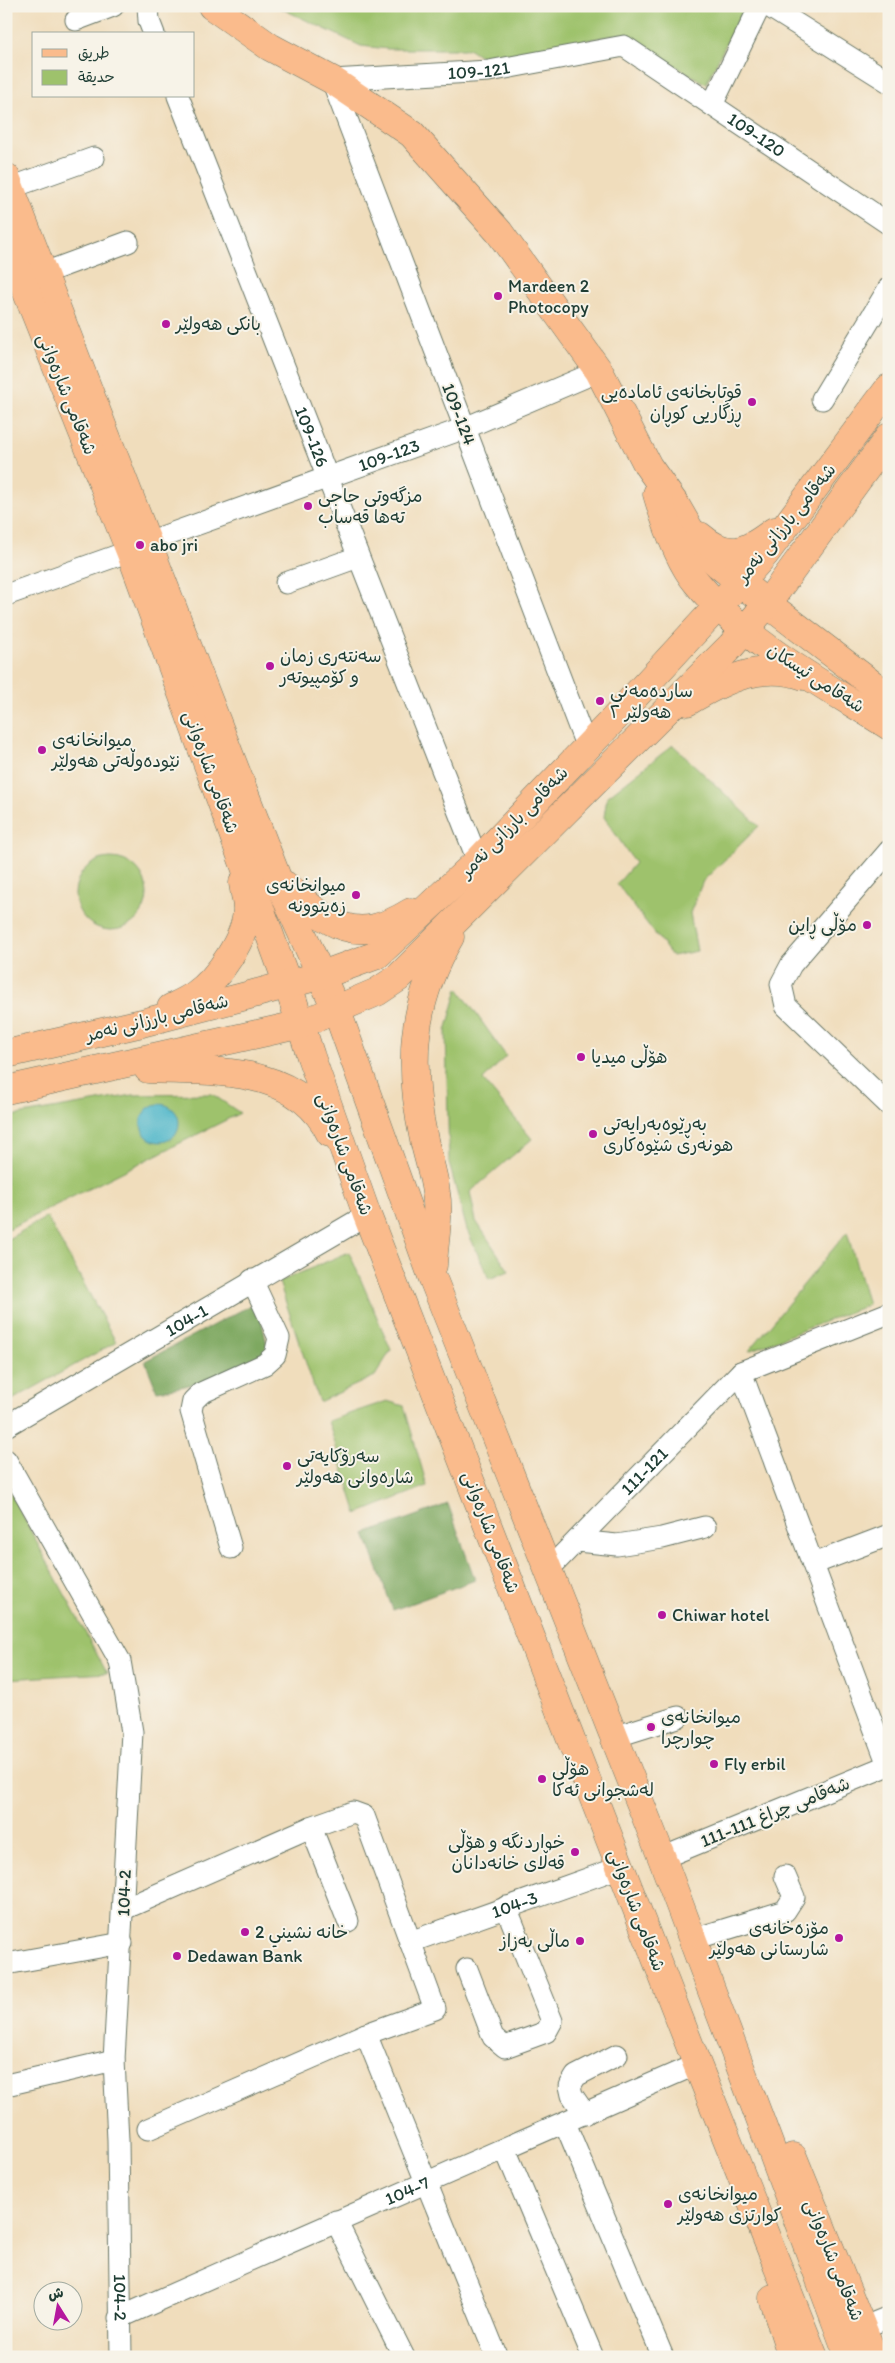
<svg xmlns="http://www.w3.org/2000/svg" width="895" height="2363" viewBox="0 0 895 2363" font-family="Itim,'Playpen Sans Arabic',sans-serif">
  <rect width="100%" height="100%" fill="#f7f3e8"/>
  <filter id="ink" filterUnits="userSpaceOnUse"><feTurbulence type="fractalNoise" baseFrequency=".02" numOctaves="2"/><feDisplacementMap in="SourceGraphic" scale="10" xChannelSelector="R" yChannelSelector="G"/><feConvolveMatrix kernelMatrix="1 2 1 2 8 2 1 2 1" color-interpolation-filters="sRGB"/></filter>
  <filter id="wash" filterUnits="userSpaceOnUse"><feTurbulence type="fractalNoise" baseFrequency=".0096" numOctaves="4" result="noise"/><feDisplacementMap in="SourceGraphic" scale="20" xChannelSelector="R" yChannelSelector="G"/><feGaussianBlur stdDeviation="1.12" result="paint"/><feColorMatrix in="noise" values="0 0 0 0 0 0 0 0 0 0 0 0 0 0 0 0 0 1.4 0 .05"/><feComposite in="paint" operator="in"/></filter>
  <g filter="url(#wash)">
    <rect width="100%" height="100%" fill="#f0ddbc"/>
    <g fill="#9ec26c" stroke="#5e8050">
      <polygon points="276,6 745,6 706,84 621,34 485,59 470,49 388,49 361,46"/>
      <polygon points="673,745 759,826 703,881 690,913 697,951 672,956 617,884 635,863 604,817 607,797"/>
      <circle cx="111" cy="894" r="36"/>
      <polygon points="458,988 506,1056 483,1080 532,1139 470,1192 476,1221 509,1271 489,1279 467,1230 449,1163 446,1031"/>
      <polygon points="212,1094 240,1113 6,1230 6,1117 133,1095"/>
      <polygon points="47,1217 116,1342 12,1400 6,1394 6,1240"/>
      <polygon points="847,1232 868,1305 749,1351"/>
      <polygon points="349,1252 391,1350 375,1376 319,1402 279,1282"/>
      <polygon points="387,1401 404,1406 427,1486 357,1514 328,1421"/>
      <polygon points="6,1485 107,1673 6,1679"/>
    </g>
    <g fill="#7ea860" stroke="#4e724a">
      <path d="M257,1302L268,1349C237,1373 195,1386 157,1391L145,1361Z"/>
      <polygon points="448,1504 475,1580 393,1610 365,1534"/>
    </g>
    <circle fill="#4bb5c9" stroke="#35797e" cx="160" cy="1123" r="19"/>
  </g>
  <g filter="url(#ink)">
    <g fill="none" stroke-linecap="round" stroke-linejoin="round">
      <defs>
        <g id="minor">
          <polyline points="148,6 149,21 154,34"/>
          <polyline points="768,6 889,82"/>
          <polyline points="76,20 113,6"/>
          <path id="s1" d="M178,96L478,861"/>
          <polyline points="712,105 760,6"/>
          <polyline points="10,188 94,158"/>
          <polyline points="44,273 128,242"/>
          <polyline points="822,399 889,288"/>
          <path id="s2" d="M148,542L465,428L599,371"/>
          <polyline points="286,583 358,557"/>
          <polyline points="6,595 130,551"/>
          <path id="s3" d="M587,748L332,80L489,71L624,46L889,224"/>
          <polyline points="889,851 791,965 781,984 786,1006 889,1105"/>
          <polyline points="741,1372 888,1765"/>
          <path id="s4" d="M6,1426L367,1215"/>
          <path id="s5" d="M6,1460L120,1661L132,1732L114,2060L118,2140L121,2357"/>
          <polyline points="577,1541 617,1545 662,1538 705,1527"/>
          <polyline points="231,1548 191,1411 193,1401 201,1393 265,1364 275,1355 279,1338 252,1280"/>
          <polyline points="813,1564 889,1535"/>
          <path id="s6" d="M548,1570L741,1372L889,1313"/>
          <polyline points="614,1737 678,1717"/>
          <polyline points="311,1827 348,1921"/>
          <polyline points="662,1858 889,1765"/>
          <polyline points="124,1909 311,1827 353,1812 364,1816 435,2009 366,2034 148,2129"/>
          <polyline points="691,1940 785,1911 794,1897 785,1876"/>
          <path id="s7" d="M410,1942L621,1867"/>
          <polyline points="6,1964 122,1943"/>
          <polyline points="467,1969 493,2037 505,2047 546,2032 552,2021 506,1907"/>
          <polyline points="366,2034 497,2357"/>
          <polyline points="6,2085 114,2060"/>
          <polyline points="585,2114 572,2095 570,2086 576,2076 617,2055"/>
          <polyline points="565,2123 663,2357"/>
          <polyline points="505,2149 593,2357"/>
          <polyline points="336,2221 404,2357"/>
          <path id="s8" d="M119,2318C311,2232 504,2149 697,2064"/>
          <polyline points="862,2328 889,2317"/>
        </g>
        <g id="major">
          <polyline points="212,6 270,47 332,80 412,134 499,232 599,371 648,466 675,504 698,544 719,565 756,595 889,697"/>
          <polyline points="6,177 278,880 337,1011 433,1279 662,1858 849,2357"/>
          <polyline points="6,240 130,551 288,985 311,1057 367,1215 697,2064 814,2357"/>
          <path d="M657,494C665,521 679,562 697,583C748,645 823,684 889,726"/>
          <path d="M700,536C729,561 747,552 774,531"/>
          <path d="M687,702C724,680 761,661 804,676"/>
          <path d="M285,885C330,925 354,947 411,912"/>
          <path d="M171,1008C179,1004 188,1000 195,995C218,979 246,938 247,910C247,901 244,891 243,883"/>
          <polyline points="6,1054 142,1023 246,996 322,975 377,955 478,861 612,721 719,605 765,554 889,388"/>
          <path d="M148,1069C212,1072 296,1064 330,1133"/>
          <polyline points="6,1090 302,1024 377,992 398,978 731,646 767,604 889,437"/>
          <path d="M433,1265C434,1243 440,1214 436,1193C434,1175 428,1158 424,1140C408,1065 410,1005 450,937"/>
          <polyline points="793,2157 874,2357"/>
          <polyline points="773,2298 792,2357"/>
        </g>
      </defs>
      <use href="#minor" stroke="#687564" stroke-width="23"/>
      <use href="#major" stroke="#687564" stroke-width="29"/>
      <use href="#minor" stroke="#fff" stroke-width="21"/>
      <use href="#major" stroke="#fabb8c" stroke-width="28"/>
    </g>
  </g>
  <g fill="#b5179e" stroke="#f7f3e8" stroke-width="2">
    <circle cx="498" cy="296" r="5"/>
    <circle cx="166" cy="324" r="5"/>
    <circle cx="752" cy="402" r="5"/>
    <circle cx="308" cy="506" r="5"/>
    <circle cx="140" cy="545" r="5"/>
    <circle cx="270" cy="666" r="5"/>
    <circle cx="600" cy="701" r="5"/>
    <circle cx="42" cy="750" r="5"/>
    <circle cx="356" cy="895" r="5"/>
    <circle cx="867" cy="925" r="5"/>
    <circle cx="581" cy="1057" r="5"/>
    <circle cx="593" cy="1134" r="5"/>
    <circle cx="287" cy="1466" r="5"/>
    <circle cx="662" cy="1615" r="5"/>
    <circle cx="651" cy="1727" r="5"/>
    <circle cx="714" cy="1764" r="5"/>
    <circle cx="542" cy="1779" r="5"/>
    <circle cx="575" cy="1852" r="5"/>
    <circle cx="245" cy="1932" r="5"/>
    <circle cx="839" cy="1938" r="5"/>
    <circle cx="580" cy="1941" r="5"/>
    <circle cx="177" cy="1956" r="5"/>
    <circle cx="668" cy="2204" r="5"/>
  </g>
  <g text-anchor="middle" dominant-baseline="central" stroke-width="4" stroke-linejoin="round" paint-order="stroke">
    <g font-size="18" fill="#1f3d34" stroke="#f7f3e8">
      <text stroke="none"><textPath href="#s3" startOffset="862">109-121</textPath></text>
      <text stroke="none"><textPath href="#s3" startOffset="1169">109-120</textPath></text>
      <text transform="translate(67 394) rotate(68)">شەقامی شارەوانی</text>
      <text transform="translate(459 414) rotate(69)">109-124</text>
      <text stroke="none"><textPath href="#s1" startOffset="366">109-126</textPath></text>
      <text stroke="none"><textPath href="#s2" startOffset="256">109-123</textPath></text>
      <text transform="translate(786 523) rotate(-51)">شەقامی بارزانی نەمر</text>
      <text transform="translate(816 678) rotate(33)">شەقامی ئیسکان</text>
      <text transform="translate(211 772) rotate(70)">شەقامی شارەوانی</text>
      <text transform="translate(514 822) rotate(-46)">شەقامی بارزانی نەمر</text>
      <text transform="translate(157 1018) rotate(-14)">شەقامی بارزانی نەمر</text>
      <text transform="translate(345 1154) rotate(70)">شەقامی شارەوانی</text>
      <text stroke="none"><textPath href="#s4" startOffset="209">104-1</textPath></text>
      <text stroke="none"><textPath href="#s6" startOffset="138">111-121</textPath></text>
      <text transform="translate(491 1532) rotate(69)">شەقامی شارەوانی</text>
      <text transform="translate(775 1812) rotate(-22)">شەقامی چراغ 111-111</text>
      <text transform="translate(124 1893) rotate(-88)">104-2</text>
      <text stroke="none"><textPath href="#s7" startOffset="111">104-3</textPath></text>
      <text transform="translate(637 1910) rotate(69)">شەقامی شارەوانی</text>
      <text stroke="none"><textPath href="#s8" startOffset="315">104-7</textPath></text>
      <text transform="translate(834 2260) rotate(68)">شەقامی شارەوانی</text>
      <text stroke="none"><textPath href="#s5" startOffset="869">104-2</textPath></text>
    </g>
    <g font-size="18" fill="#1f3d34" stroke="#f7f3e8" text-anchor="start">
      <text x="508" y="286">Mardeen 2<tspan x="508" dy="21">Photocopy</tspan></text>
      <text x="176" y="324">بانکی هەولێر</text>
      <text x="742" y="392" text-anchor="end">قوتابخانەی ئامادەیی<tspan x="742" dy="21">ڕزگاریی کوڕان</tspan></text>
      <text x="318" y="496">مزگەوتی حاجی<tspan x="318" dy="21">تەها قەساب</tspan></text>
      <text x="150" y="545">abo jri</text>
      <text x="280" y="656">سەنتەری زمان<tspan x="280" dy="21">و کۆمپیوتەر</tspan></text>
      <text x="610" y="691">ساردەمەنی<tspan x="610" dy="21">هەولێر ٢</tspan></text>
      <text x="52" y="740">میوانخانەی<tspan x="52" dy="21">نێودەوڵەتی هەولێر</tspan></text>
      <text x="346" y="885" text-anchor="end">میوانخانەی<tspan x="346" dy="21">زەیتوونە</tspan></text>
      <text x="857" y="925" text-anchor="end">مۆڵی ڕاین</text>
      <text x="591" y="1057">هۆڵی میدیا</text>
      <text x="603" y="1124">بەڕێوەبەرایەتی<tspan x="603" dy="21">هونەری شێوەکاری</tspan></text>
      <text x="297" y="1456">سەرۆکایەتی<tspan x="297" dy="21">شارەوانی هەولێر</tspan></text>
      <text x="672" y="1615">Chiwar hotel</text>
      <text x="661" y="1717">میوانخانەی<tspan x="661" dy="21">چوارچرا</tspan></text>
      <text x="724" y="1764">Fly erbil</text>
      <text x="552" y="1769">هۆڵی<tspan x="552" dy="21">لەشجوانی ئەکا</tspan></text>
      <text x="565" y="1842" text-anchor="end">خواردنگە و هۆڵی<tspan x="565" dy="21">قەڵای خانەدانان</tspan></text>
      <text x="829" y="1928" text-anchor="end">مۆزەخانەی<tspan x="829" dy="21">شارستانی هەولێر</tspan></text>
      <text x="255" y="1932">خانه نشيني 2</text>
      <text x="570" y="1941" text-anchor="end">ماڵی بەزاز</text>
      <text x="187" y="1956">Dedawan Bank</text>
      <text x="678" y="2194">میوانخانەی<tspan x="678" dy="21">کوارتزی هەولێر</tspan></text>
    </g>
  </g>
  <rect width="895" height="2363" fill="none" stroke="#f7f3e8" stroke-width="25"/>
  <rect x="32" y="32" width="162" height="65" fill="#f7f3e8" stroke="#a1aaa0"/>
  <rect x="42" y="49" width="25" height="8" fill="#fabb8c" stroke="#a1aaa0"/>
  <text x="78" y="58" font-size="15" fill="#1f3d34">طريق</text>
  <rect x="42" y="70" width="25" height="15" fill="#9ec26c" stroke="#a1aaa0"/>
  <text x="78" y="82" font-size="15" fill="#1f3d34">حديقة</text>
  <g transform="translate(58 2306) rotate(349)"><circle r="24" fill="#f7f3e8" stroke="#a1aaa0"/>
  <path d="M0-4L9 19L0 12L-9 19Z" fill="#b5179e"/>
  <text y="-8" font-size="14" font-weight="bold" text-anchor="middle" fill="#1f3d34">ش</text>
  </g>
</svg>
